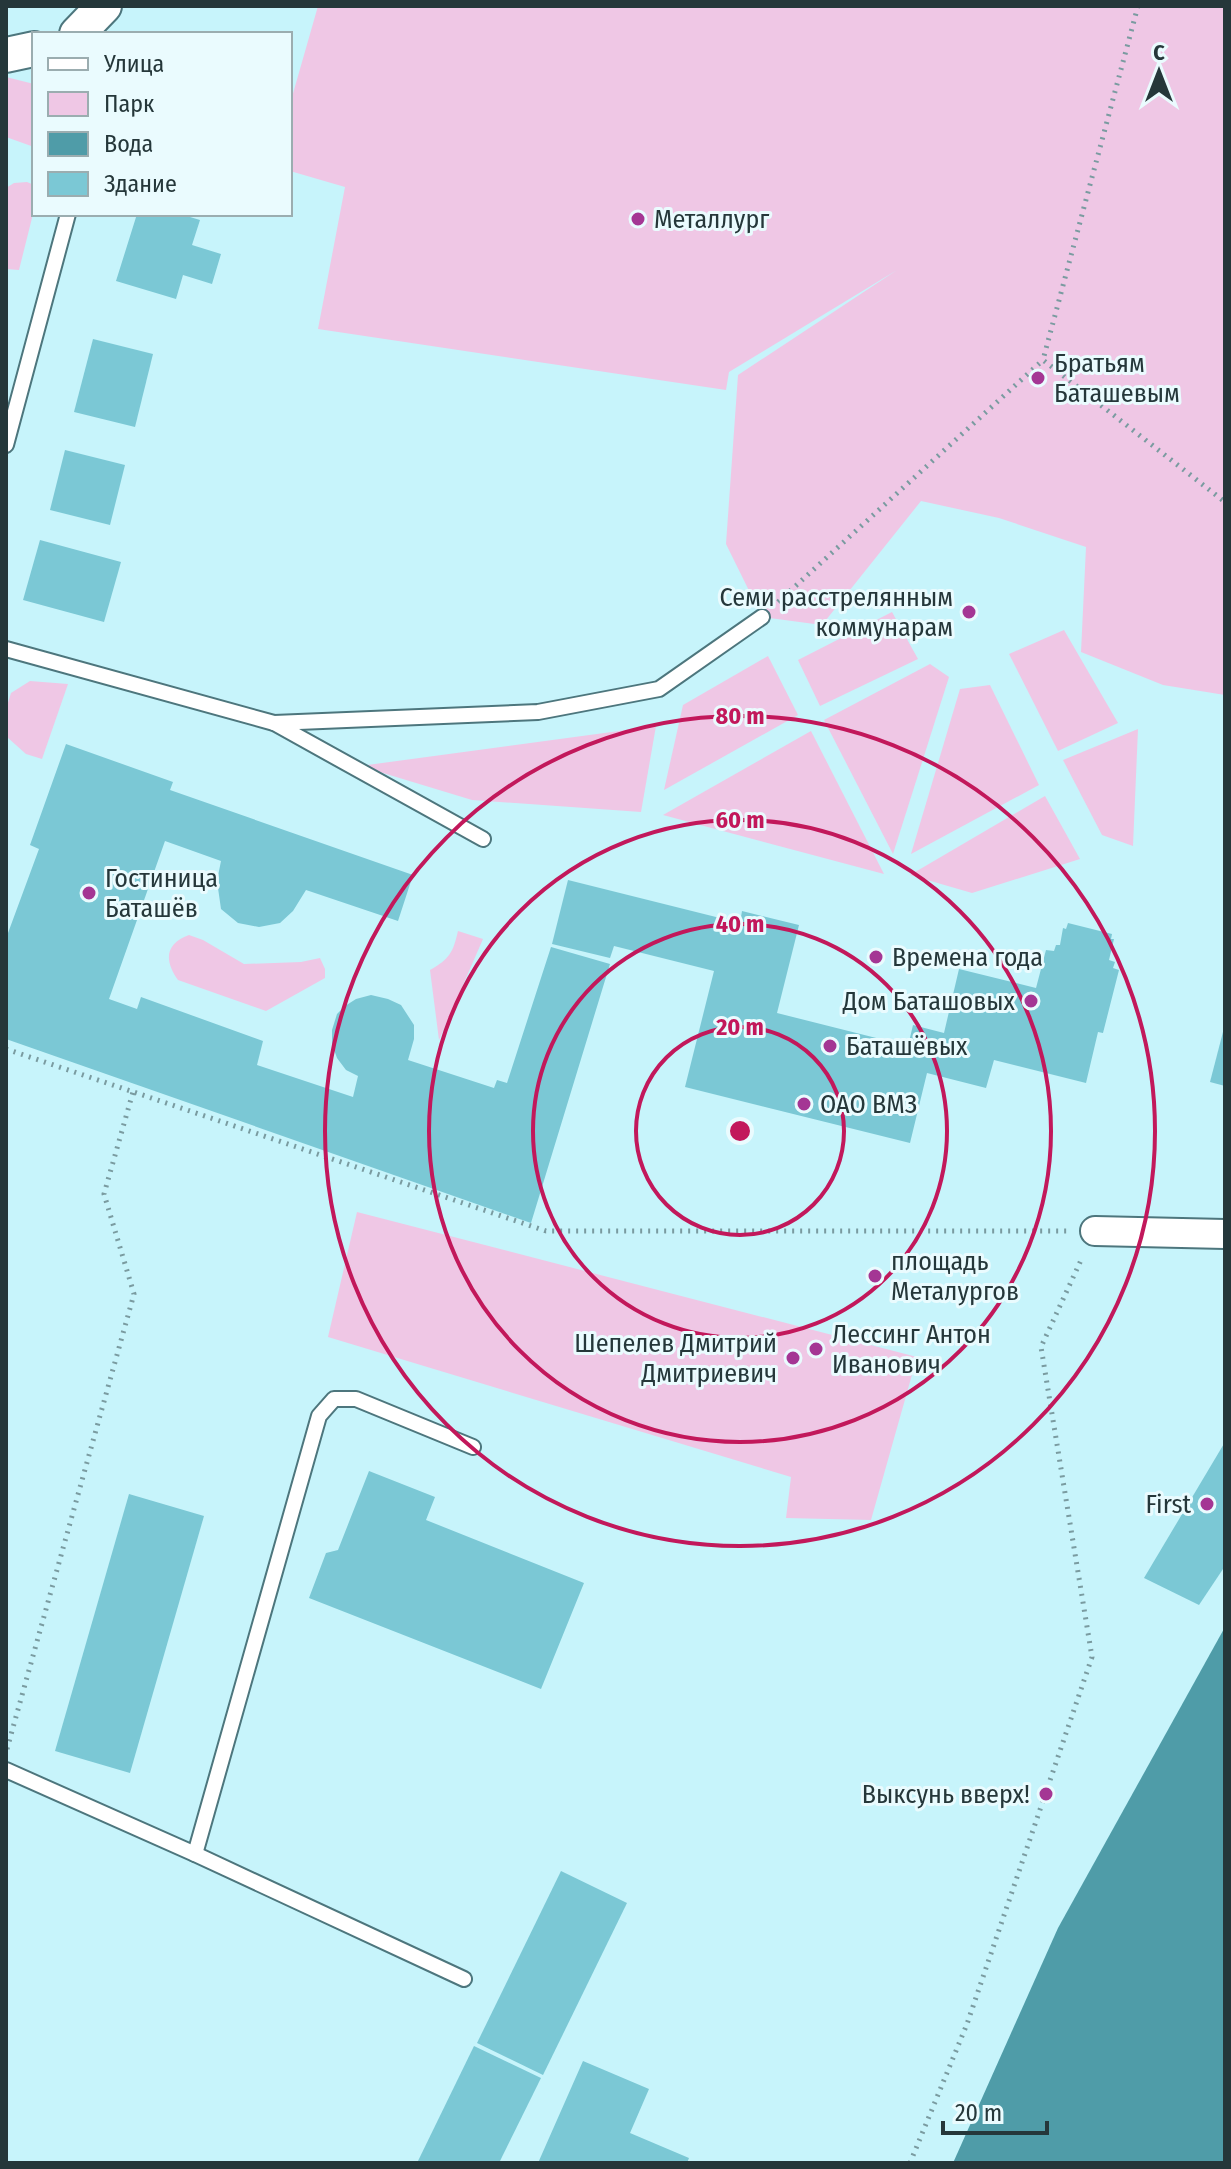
<svg xmlns="http://www.w3.org/2000/svg" width="1231" height="2169" viewBox="0 0 1231 2169" font-family="'Fira Sans Condensed',sans-serif">
  <rect width="100%" height="100%" fill="#c7f4fb"/>
  <g fill="#efc7e5">
    <polygon points="318,6 1225,6 1225,695 1163,685 1081,652 1086,547 999,518 921,501 822,625 762,617 726,544 738,375 897,270 729,372 726,390 318,329 345,187 290,171 290,104"/>
    <polygon points="6,77 34,84 34,147 6,137"/>
    <polygon points="27,182 34,185 34,210 19,270 6,269 6,188 14,183"/>
    <polygon points="892,612 918,659 820,706 798,660"/>
    <polygon points="1064,630 1118,723 1058,751 1009,654"/>
    <polygon points="768,656 798,715 664,790 683,705"/>
    <polygon points="930,664 949,677 893,854 824,720"/>
    <polygon points="30,681 68,684 42,759 26,754 7,737 6,732 6,709 11,693"/>
    <polygon points="990,685 1039,785 911,854 960,689"/>
    <polygon points="656,726 641,812 472,800 360,766"/>
    <polygon points="1138,729 1133,846 1102,835 1063,760"/>
    <polygon points="811,731 884,874 663,815"/>
    <polygon points="1045,796 1080,859 972,893 910,875"/>
    <path d="M458,931L483,939L439,1040L430,970C450,959 453,952 458,931Z"/>
    <path d="M189,935L203,940L244,964L301,962L320,958L325,969V978L266,1011L178,980C164,960 165,944 189,935Z"/>
    <polygon points="357,1212 917,1357 871,1520 786,1518 791,1477 328,1337"/>
  </g>
  <polygon fill="#4f9ca8" points="1225,1627 1225,2163 953,2163 1058,1928"/>
  <g fill="#7bc8d5">
    <polygon points="137,214 180,214 200,220 192,245 221,254 212,284 183,275 176,299 116,281"/>
    <polygon points="93,339 153,354 135,427 74,412"/>
    <polygon points="65,450 125,465 110,525 50,510"/>
    <polygon points="40,540 121,562 104,622 23,600"/>
    <polygon points="66,744 173,782 170,790 413,875 398,921 306,890 293,911 280,923 259,927 238,923 221,909 217,881 221,861 165,841 109,999 137,1009 141,997 263,1041 257,1065 353,1097 358,1076 346,1070 337,1058 332,1044 332,1030 337,1014 345,1006 356,999 371,995 388,999 401,1005 414,1025 414,1039 408,1060 494,1088 497,1080 507,1083 551,947 610,964 531,1223 6,1039 6,932 8,933 39,849 30,845"/>
    <polygon points="568,880 740,923 742,911 799,925 777,1013 908,1046 913,1025 944,1033 959,969 1036,988 1046,950 1054,951 1056,945 1060,945 1063,928 1066,929 1068,923 1112,934 1111,939 1114,939 1109,960 1115,962 1113,968 1119,970 1103,1033 1098,1032 1086,1083 994,1060 986,1088 927,1073 910,1143 685,1087 714,971 614,946 610,958 552,944"/>
    <polygon points="1224,1028 1225,1028 1225,1086 1210,1082"/>
    <polygon points="1225,1442 1225,1566 1199,1605 1144,1578"/>
    <polygon points="369,1471 435,1497 426,1520 584,1583 541,1689 309,1598 326,1553 338,1550"/>
    <polygon points="129,1494 204,1516 130,1773 55,1751"/>
    <polygon points="561,1871 627,1903 543,2075 477,2043"/>
    <polygon points="474,2046 541,2078 499,2163 417,2163"/>
    <polygon points="583,2061 649,2089 630,2133 689,2158 687,2163 538,2163"/>
  </g>
  <g fill="none" stroke-linecap="round" stroke-linejoin="round">
    <defs>
      <g id="service">
        <polyline points="6,445 68,214"/>
        <polyline points="6,649 274,723 483,839"/>
        <polyline points="274,723 538,712 659,689 762,617"/>
        <polyline points="6,1770 195,1854 464,1979"/>
        <polyline points="195,1854 319,1416 334,1399 356,1399 473,1447"/>
      </g>
      <polyline id="minor" points="1095,1231 1225,1234"/>
      <g id="tertiary">
        <polyline points="77,34 104,6"/>
        <polyline points="6,55 34,49"/>
      </g>
    </defs>
    <use href="#service" stroke="#4d767d" stroke-width="18"/>
    <use href="#minor" stroke="#4d767d" stroke-width="32"/>
    <use href="#tertiary" stroke="#4d767d" stroke-width="38"/>
    <g stroke="#7a9ba0" stroke-width="5" stroke-dasharray="2 6" stroke-linecap="butt">
      <polyline points="1138,6 1043,360 1225,502"/>
      <polyline points="778,602 1043,360"/>
      <polyline points="6,1049 546,1231 1067,1231"/>
      <polyline points="7,1749 134,1294 104,1194 133,1092"/>
      <polyline points="910,2163 967,2024 1092,1657 1041,1347 1082,1258"/>
    </g>
    <use href="#service" stroke="#fff" stroke-width="14"/>
    <use href="#minor" stroke="#fff" stroke-width="28"/>
    <use href="#tertiary" stroke="#fff" stroke-width="34"/>
  </g>
  <g fill="none" stroke="#c2185b" stroke-width="4">
    <circle cx="740" cy="1131" r="104"/>
    <circle cx="740" cy="1131" r="207"/>
    <circle cx="740" cy="1131" r="311"/>
    <circle cx="740" cy="1131" r="415"/>
  </g>
  <g fill="#a43694" stroke="#eafbfe" stroke-width="3">
    <circle cx="638" cy="219" r="8"/>
    <circle cx="1038" cy="378" r="8"/>
    <circle cx="969" cy="612" r="8"/>
    <circle cx="89" cy="893" r="8"/>
    <circle cx="876" cy="957" r="8"/>
    <circle cx="1031" cy="1001" r="8"/>
    <circle cx="830" cy="1046" r="8"/>
    <circle cx="804" cy="1104" r="8"/>
    <circle cx="875" cy="1276" r="8"/>
    <circle cx="816" cy="1349" r="8"/>
    <circle cx="793" cy="1358" r="8"/>
    <circle cx="1207" cy="1504" r="8"/>
    <circle cx="1046" cy="1794" r="8"/>
  </g>
  <g text-anchor="middle" dominant-baseline="central" stroke-width="6" stroke-linejoin="round" paint-order="stroke">
    <g font-size="26" fill="#25373a" stroke="#eafbfe" text-anchor="start">
      <text x="654" y="219">Металлург</text>
      <text x="1054" y="363">Братьям<tspan x="1054" dy="30">Баташевым</tspan></text>
      <text x="953" y="597" text-anchor="end">Семи расстрелянным<tspan x="953" dy="30">коммунарам</tspan></text>
      <text x="105" y="878">Гостиница<tspan x="105" dy="30">Баташёв</tspan></text>
      <text x="892" y="957">Времена года</text>
      <text x="1015" y="1001" text-anchor="end">Дом Баташовых</text>
      <text x="846" y="1046">Баташёвых</text>
      <text x="820" y="1104">ОАО ВМЗ</text>
      <text x="891" y="1261">площадь<tspan x="891" dy="30">Металургов</tspan></text>
      <text x="832" y="1334">Лессинг Антон<tspan x="832" dy="30">Иванович</tspan></text>
      <text x="777" y="1343" text-anchor="end">Шепелев Дмитрий<tspan x="777" dy="30">Дмитриевич</tspan></text>
      <text x="1191" y="1504" text-anchor="end">First</text>
      <text x="1030" y="1794" text-anchor="end">Выксунь вверх!</text>
    </g>
  </g>
  <circle cx="740" cy="1131" r="12" fill="#c2185b" stroke="#eafbfe" stroke-width="4"/>
  <g font-size="24" text-anchor="middle" font-weight="bold" fill="#c2185b" stroke="#eafbfe" stroke-width="6" stroke-linejoin="round" paint-order="stroke">
    <text x="740" y="724">80 m</text>
    <text x="740" y="828">60 m</text>
    <text x="740" y="932">40 m</text>
    <text x="740" y="1035">20 m</text>
  </g>
  <rect width="1231" height="2169" fill="none" stroke="#25373a" stroke-width="16"/>
  <rect x="32" y="32" width="260" height="184" fill="#eafbfe" stroke="#9badb0" stroke-width="2"/>
  <rect x="48" y="58" width="40" height="12" fill="#ffffff" stroke="#9badb0" stroke-width="2"/>
  <text x="104" y="72" font-size="24" fill="#25373a">Улица</text>
  <rect x="48" y="92" width="40" height="24" fill="#efc7e5" stroke="#9badb0" stroke-width="2"/>
  <text x="104" y="112" font-size="24" fill="#25373a">Парк</text>
  <rect x="48" y="132" width="40" height="24" fill="#4f9ca8" stroke="#9badb0" stroke-width="2"/>
  <text x="104" y="152" font-size="24" fill="#25373a">Вода</text>
  <rect x="48" y="172" width="40" height="24" fill="#7bc8d5" stroke="#9badb0" stroke-width="2"/>
  <text x="104" y="192" font-size="24" fill="#25373a">Здание</text>
  <g transform="translate(1159 72)" stroke="#eafbfe" stroke-width="6" paint-order="stroke">
  <path d="M0-6L14 30L0 20L-14 30Z" fill="#25373a"/>
  <text y="-12" font-size="22" font-weight="bold" text-anchor="middle" fill="#25373a">С</text>
  </g>
  <path d="M943 2121v12h104v-12" fill="none" stroke="#25373a" stroke-width="4"/>
  <text x="955" y="2121" font-size="24" fill="#25373a" stroke="#eafbfe" stroke-width="6" paint-order="stroke">20 m</text>
</svg>
